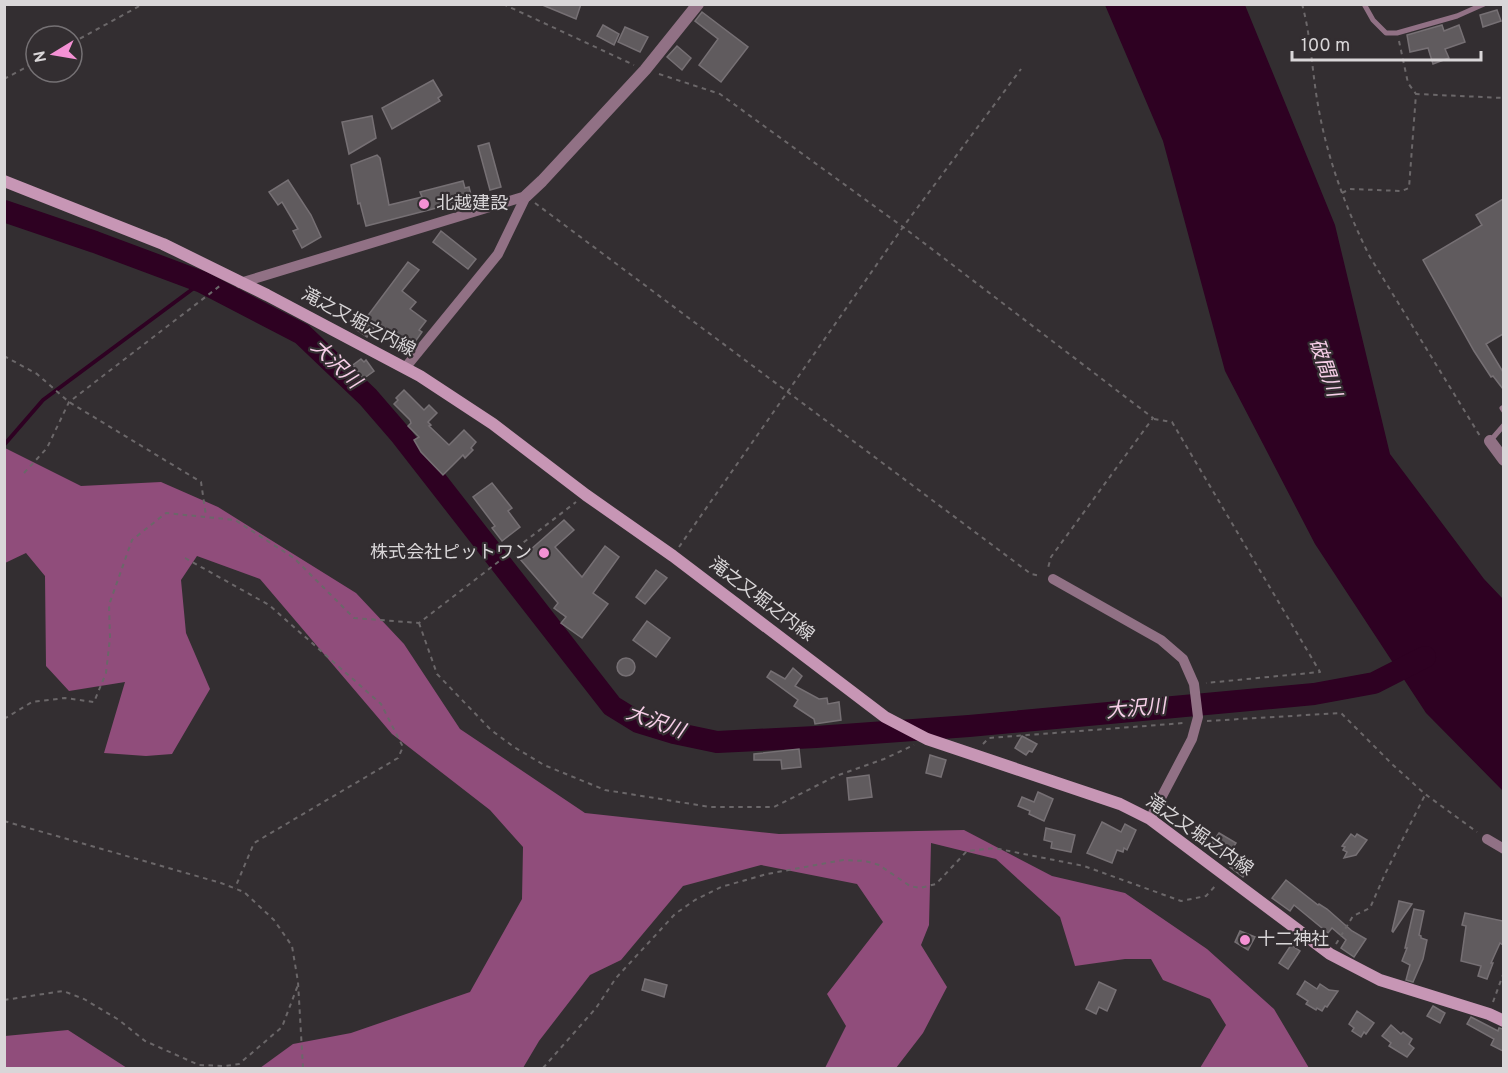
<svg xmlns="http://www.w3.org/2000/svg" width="1508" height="1073" viewBox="0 0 1508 1073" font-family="Overpass,'Noto Sans JP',sans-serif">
  <rect width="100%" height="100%" fill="#332e31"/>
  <g fill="#904d7b">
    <polygon points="5,448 81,486 161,482 218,507 356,593 404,644 460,729 585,813 779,834 964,830 1052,876 1125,893 1207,949 1274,1009 1309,1068 1200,1068 1226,1025 1210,999 1163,980 1151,959 1125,959 1075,966 1060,917 996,859 931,843 929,925 921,945 947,987 923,1033 896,1068 825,1068 846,1026 827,994 883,922 857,884 761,865 683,886 621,960 590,975 539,1041 523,1068 260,1068 293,1044 351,1033 470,992 522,899 523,847 490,810 392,734 260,579 197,556 181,580 186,633 210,689 172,754 146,756 104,753 125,682 69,691 46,666 45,576 26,553 5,563"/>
    <polygon points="68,1030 127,1068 134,1068 5,1068 5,1036"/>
  </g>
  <polygon fill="#2e0122" points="1105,5 1245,5 1335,225 1390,454 1484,579 1503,599 1503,791 1426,713 1315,544 1225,371 1163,141"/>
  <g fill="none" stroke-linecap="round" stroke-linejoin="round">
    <polyline stroke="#2e0122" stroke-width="4" points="4,445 43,400 202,282"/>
    <polyline stroke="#2e0122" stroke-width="22" points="4,211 95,242 202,282 302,334 368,397 400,434 612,706 638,722 674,733 717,742 816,737 969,726 1314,694 1374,683 1425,657"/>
  </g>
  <g fill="#605b5e" stroke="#767074" stroke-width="1.5">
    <polygon points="540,4 581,4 576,19"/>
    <polygon points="1497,10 1501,21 1483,27 1480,15"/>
    <polygon points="702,12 748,47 721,82 699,65 718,39 695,21"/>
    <polygon points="603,25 619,34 614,45 597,36"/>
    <polygon points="1442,25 1444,31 1459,25 1465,42 1445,49 1449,58 1433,64 1428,48 1410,52 1407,35"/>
    <polygon points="625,27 648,37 640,52 618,42"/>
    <polygon points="677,46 691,58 682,70 667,57"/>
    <polygon points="433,80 442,95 438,98 440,101 392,129 382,108"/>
    <polygon points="372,116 376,138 349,154 342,122"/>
    <polygon points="489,143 501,187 490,190 478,146"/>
    <polygon points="377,155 380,158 389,205 422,197 420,192 463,181 465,188 469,187 472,199 366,226 360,203 358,204 351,165"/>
    <polygon points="288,180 311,215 321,237 302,248 293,231 298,229 282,202 278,205 269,192"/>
    <polygon points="1503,199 1503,334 1486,344 1503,372 1503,389 1493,376 1491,377 1474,351 1423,260 1482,225 1476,215"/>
    <polygon points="441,231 476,259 468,269 433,242"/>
    <polygon points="408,262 419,270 402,291 416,302 410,309 426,321 419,330 422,332 415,342 412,340 403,351 389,340 393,335 377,323 367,337 357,330"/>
    <polygon points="361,359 364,362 366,360 374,371 363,379 353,365"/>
    <polygon points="404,390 424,410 429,405 437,413 428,422 431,425 429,426 449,445 464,430 476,442 471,448 473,450 465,458 463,455 443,475 421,452 414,440 419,437 408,426 411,423 410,420 394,404 398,400 396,398"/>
    <polygon points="492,483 512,508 508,511 520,527 502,541 492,528 495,526 473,497"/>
    <polygon points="564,520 574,530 555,547 582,577 605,546 619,557 593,593 608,604 582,638 561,623 566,617 554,608 558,603 520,559"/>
    <polygon points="656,570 667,578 645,604 636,597"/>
    <polygon points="647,621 670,638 656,657 633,640"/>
    <circle cx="626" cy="667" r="9"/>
    <polygon points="793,668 802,676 795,686 819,699 827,698 828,704 839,702 841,720 815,724 814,719 794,706 798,700 767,677 771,671 785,679"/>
    <polygon points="1022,736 1037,744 1032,752 1029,751 1026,755 1015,748"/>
    <polygon points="799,749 801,767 782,769 781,760 754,760 754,754"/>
    <polygon points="930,755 946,760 941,777 926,773"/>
    <polygon points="869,775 872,797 849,800 847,778"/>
    <polygon points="1038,792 1053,799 1044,821 1029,814 1030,811 1018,806 1022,797 1034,802"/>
    <polygon points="1102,822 1121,832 1125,824 1136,830 1127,850 1124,848 1123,852 1117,850 1112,863 1087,853"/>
    <polygon points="1046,828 1075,835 1071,852 1051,848 1052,842 1044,840"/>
    <polygon points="1219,833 1236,843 1229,854 1212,843"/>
    <polygon points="1351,834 1355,837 1357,834 1367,840 1356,855 1344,858 1347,852 1343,850 1345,847 1342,846"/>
    <polygon points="1236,859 1249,869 1243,877 1230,867"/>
    <polygon points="1286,880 1318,905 1319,904 1327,909 1352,931 1366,939 1354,957 1341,948 1346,940 1332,928 1328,933 1294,905 1290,911 1272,898"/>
    <polygon points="1399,901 1412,904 1393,932 1392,931"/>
    <polygon points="1414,909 1424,911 1419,935 1421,936 1421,938 1427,940 1423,959 1413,982 1406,980 1410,965 1402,961 1407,948 1405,948"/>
    <polygon points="1465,913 1503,921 1503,945 1500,943 1491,963 1493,963 1487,979 1478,976 1481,966 1461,961 1466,926 1462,925"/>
    <polygon points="1240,931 1255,937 1248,950 1235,942"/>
    <polygon points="1291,945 1300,951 1288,969 1279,963"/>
    <polygon points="645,979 667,985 664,997 642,990"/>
    <polygon points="1305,981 1317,989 1320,984 1329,990 1338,991 1327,1007 1325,1006 1322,1011 1317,1008 1316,1010 1306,1004 1308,1001 1297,994"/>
    <polygon points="1099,982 1116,990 1107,1011 1099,1007 1096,1014 1086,1009"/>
    <polygon points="1433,1006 1445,1013 1440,1023 1427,1016"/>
    <polygon points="1357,1011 1374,1023 1366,1034 1364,1032 1361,1037 1352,1031 1354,1028 1349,1024"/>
    <polygon points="1471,1017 1498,1031 1499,1028 1503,1029 1503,1051 1491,1045 1494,1039 1467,1024"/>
    <polygon points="1391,1025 1401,1034 1403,1032 1412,1039 1409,1044 1414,1048 1407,1057 1389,1046 1391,1043 1382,1036"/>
  </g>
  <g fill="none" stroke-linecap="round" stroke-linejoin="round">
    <g stroke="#6b6769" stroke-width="2" stroke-dasharray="4.5 4.5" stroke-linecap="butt">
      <polyline points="503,4 634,65"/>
      <path d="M1302,4C1311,36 1312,72 1318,105C1327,158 1346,209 1370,257L1480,436"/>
      <polyline points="1399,41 1408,83 1416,94"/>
      <polyline points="72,43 143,4"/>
      <polyline points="659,74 720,94 903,227 1153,418 1051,557 1048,568"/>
      <polyline points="4,79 36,62"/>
      <polyline points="1342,193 1350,189 1402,191 1409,188 1416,94 1504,98"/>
      <polyline points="535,203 1031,574 1041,576"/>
      <polyline points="4,356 37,374 69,402 201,482 206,516"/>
      <polyline points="1154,419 1172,422 1320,672 1206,683"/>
      <polyline points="24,473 47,448 69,402 221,285"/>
      <polyline points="679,547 903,227 1021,69"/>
      <polyline points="185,558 269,605 381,704 403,747 398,758 254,843 235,888"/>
      <polyline points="419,623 437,674 491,730 514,747 544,765 605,790 710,807 774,807 836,776 884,759 914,745"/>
      <polyline points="4,719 32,702 65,698 94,702 106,673 110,638 109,605 132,540 166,513 235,520 294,558 354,618 419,623 576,502"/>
      <polyline points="1207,721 1341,713 1393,765 1425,794 1477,832"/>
      <polyline points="983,744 989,738 1184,723"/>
      <polyline points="4,821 221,883 244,892 274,920 292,946 298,982 303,1068"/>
      <polyline points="1336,944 1353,916 1370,908 1385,874 1425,795"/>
      <polyline points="4,1000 63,991 84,999 119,1020 145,1041 199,1065 225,1066 239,1064 282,1027 298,985"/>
      <polyline points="1493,1002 1504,972"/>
      <polyline points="543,1068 596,1008 616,978 675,914 695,900 721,887 767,874 843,860 865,861 879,865 910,886 920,888 936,884 967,851 994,848 1084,866 1181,901 1206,896 1217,884"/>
    </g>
    <g stroke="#917185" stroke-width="5">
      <polyline points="1364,4 1373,20 1386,33 1397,33 1457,16 1484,4"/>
      <polyline points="1502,408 1504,411"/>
      <polyline points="1491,440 1504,425"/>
    </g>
    <g stroke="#917185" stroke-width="10">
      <polyline points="240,283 526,196"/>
      <polyline points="405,368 498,254 526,196"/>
      <polyline points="1053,579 1161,640 1183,659 1194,684 1198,717 1192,739 1150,819"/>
      <polyline points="1487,839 1504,849"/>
    </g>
    <g stroke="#917185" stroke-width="12">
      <polyline points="526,196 542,181 645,70 698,4"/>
      <polyline points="1490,441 1504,460"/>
    </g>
    <polyline stroke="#c796b5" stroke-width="12" points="4,181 163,244 267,295 420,376 493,424 586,495 673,556 885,717 927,739 1120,804 1150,819 1330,954 1380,980 1489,1014 1504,1021"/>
  </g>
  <g fill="#f491d4" stroke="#332e31" stroke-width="2">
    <circle cx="424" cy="204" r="6"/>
    <circle cx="544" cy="553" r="6"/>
    <circle cx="1245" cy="940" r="6"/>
  </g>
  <g text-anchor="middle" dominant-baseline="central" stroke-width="4.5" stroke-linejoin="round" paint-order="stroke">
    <g font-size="18" fill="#d9d6d8" stroke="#332e31" text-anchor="start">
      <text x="436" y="204">北越建設</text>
      <text x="532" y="553" text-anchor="end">株式会社ピットワン</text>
      <text x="1257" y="940">十二神社</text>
    </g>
    <g font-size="18" fill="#d9d6d8" stroke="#332e31">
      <text transform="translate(358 323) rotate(28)">滝之又堀之内線</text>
      <text transform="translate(761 600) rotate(37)">滝之又堀之内線</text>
      <text transform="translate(1199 836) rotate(35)">滝之又堀之内線</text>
    </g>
    <g font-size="20" font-style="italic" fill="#f7cfe8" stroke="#332e31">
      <text transform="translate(335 365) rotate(44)">大沢川</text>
      <text transform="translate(1324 368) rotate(71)">破間川</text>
      <text transform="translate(1136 710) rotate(-5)">大沢川</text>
      <text transform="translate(655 723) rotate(20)">大沢川</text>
    </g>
  </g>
  <rect width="1508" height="1073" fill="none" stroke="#d9d6d8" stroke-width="12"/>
  <g transform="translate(54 54) rotate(259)"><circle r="28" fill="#332e31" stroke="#757174" stroke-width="1.5"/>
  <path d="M0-4.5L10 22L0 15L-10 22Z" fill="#f491d4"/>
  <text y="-9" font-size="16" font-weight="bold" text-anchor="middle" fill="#d9d6d8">N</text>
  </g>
  <path d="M1292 51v9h189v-9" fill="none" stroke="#d9d6d8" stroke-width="3"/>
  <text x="1301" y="51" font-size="18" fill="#d9d6d8" stroke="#332e31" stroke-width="4.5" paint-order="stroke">100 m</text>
</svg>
